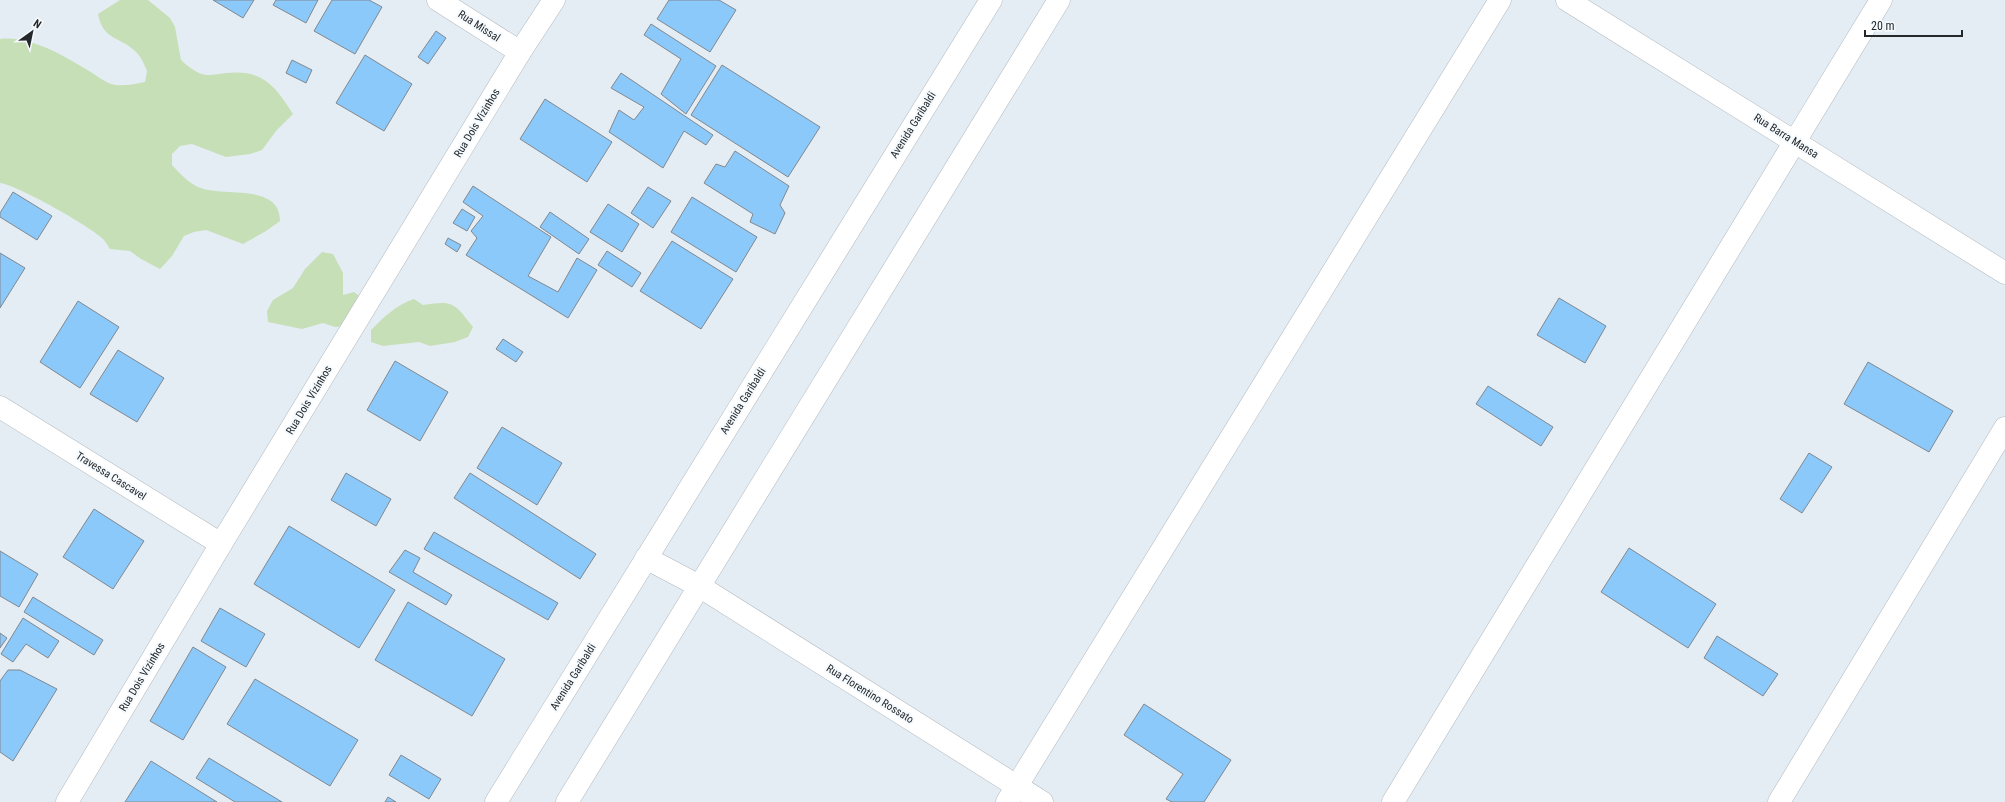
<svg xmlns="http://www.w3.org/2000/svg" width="2005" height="802" viewBox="0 0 2005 802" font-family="'Roboto Condensed',sans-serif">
  <rect width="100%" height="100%" fill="#e5edf4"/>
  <g fill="#c6dfb7">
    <path d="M120,0H148L170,18L175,27L181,60C186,65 193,70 199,73C208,77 217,74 226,73C263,69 275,86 293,114L276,131L262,150L250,154L226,157L192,144L180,146L172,154V165C180,174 188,182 198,187C223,198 280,182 280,221L266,231L243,244L206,230L194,232L184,236L172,256L160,269L141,259L130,251L110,249C108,246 106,242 103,239C90,226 17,185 0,183V39C29,35 65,56 89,71C96,75 103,81 111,84C121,87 135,84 145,82L147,71C145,66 142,59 138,54C122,36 103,42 98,14Z"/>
    <polygon points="322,252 333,254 343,273 343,295 354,292 363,299 348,326 335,327 323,323 302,329 268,322 267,311 273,300 293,288 305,269"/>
    <path d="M414,299L423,305C454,300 454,303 473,327L468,337L455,342L430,346L419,342L383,346L371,342V330C384,317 396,305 414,299Z"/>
  </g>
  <g fill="#8bc9fa" stroke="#81888f">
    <polygon points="213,0 254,0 243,18"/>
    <polygon points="276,0 318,0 306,23 273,5"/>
    <polygon points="332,0 369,0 382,7 355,54 314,31"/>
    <polygon points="669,0 719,0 736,10 710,52 657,19"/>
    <polygon points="651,24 716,66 686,114 661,94 681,59 644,35"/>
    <polygon points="436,31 446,38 428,64 418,57"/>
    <polygon points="365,55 412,84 384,131 336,103"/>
    <polygon points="292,60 312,70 306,83 286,73"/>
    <polygon points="722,65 820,127 788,177 691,115"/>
    <polygon points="621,73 713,135 706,145 684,131 663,168 609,132 619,110 634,120 644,107 611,88"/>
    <polygon points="545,99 612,142 587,182 520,139"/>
    <polygon points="735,151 789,186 780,205 785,213 775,234 750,222 753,214 704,183 716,164 725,167"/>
    <polygon points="473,186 551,237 528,276 558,292 577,258 597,270 568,318 466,255 477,238 471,231 483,216 463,202"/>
    <polygon points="648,187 671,201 653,228 631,213"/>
    <polygon points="13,192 52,216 37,240 0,217 0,213"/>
    <polygon points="692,197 757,237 736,272 671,232"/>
    <polygon points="608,204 639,224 622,252 590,232"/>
    <polygon points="462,209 475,217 467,231 453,223"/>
    <polygon points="550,212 589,239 579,254 540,227"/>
    <polygon points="448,238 461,245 457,252 445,244"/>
    <polygon points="672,241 733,279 701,329 640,291"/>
    <polygon points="607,251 641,273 632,287 598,265"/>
    <polygon points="0,253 25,268 0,308"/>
    <polygon points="1559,298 1606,326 1585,363 1537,335"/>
    <polygon points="78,301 119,327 80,388 40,362"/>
    <polygon points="503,339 523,352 516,362 496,349"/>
    <polygon points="118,350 164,378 137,422 90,394"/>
    <polygon points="395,361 448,392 420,441 367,410"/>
    <polygon points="1868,362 1953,411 1929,452 1844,404"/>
    <polygon points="1488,386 1553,427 1541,446 1476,404"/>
    <polygon points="502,427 562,463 537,505 477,468"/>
    <polygon points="1809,453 1832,467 1802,513 1780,499"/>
    <polygon points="346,473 391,499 376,526 331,500"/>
    <polygon points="470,473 596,554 580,579 454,498"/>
    <polygon points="94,509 144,541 113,589 63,557"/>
    <polygon points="289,526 395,590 359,648 254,584"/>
    <polygon points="434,532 558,603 548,620 424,549"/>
    <polygon points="1629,548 1716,604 1688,648 1601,592"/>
    <polygon points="405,550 420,558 413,572 452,595 446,605 389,572"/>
    <polygon points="0,551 38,574 19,607 0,596"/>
    <polygon points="33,597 103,640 94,655 24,612"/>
    <polygon points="408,602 505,659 472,716 375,660"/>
    <polygon points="220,608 265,634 246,667 201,641"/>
    <polygon points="23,618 59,641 48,658 26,644 13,662 1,654"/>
    <polygon points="0,633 7,638 0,648"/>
    <polygon points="1717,636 1778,674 1763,696 1704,658"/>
    <polygon points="193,647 226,667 183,740 150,721"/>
    <polygon points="8,670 20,670 57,689 13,761 0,752 0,681"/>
    <polygon points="255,679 358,740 330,786 227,724"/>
    <polygon points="1144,704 1231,760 1204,802 1172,802 1166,799 1183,774 1124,735"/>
    <polygon points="401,755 441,779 429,799 389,775"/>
    <polygon points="209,758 282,802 235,802 196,778"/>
    <polygon points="151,761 217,802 125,802"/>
    <polygon points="388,797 396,802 385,802"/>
  </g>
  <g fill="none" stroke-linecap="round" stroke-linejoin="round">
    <defs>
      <g id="street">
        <polyline points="438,0 520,52"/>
        <polyline points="1567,0 2005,273"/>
        <polyline points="0,407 221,544"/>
        <polyline points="646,558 699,586 1042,802"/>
        <polyline points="67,802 221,544 520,52 554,0"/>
        <polyline points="496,802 991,0"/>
        <polyline points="567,802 1059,0"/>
        <polyline points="1007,802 1500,0"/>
        <polyline points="1393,802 1881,0"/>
        <polyline points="1779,802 2005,428"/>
      </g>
    </defs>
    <use href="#street" stroke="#b1b9c0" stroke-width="23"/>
    <use href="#street" stroke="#fff" stroke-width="22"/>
  </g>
  <g text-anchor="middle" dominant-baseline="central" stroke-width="4" stroke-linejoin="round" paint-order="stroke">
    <g font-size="11" fill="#25282a" stroke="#f5fafe">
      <text transform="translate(479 26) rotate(33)">Rua Missal</text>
      <text transform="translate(477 123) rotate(-59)">Rua Dois Vizinhos</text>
      <text transform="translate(913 125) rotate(-58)">Avenida Garibaldi</text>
      <text transform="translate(1786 136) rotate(32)">Rua Barra Mansa</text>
      <text transform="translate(309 400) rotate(-59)">Rua Dois Vizinhos</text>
      <text transform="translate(743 401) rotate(-58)">Avenida Garibaldi</text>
      <text transform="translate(111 476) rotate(32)">Travessa Cascavel</text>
      <text transform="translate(142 677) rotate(-59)">Rua Dois Vizinhos</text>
      <text transform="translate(573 677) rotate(-58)">Avenida Garibaldi</text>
      <text transform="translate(870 694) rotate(32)">Rua Florentino Rossato</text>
    </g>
  </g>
  <g transform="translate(32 32) rotate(33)" stroke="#f5fafe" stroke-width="3" paint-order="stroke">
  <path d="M0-3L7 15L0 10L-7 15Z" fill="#25282a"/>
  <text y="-6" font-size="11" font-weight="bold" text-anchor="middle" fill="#25282a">N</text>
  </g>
  <path d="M1865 30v6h97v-6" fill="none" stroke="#25282a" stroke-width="2"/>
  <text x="1871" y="30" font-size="12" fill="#25282a" stroke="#f5fafe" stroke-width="3" paint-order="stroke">20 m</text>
</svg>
